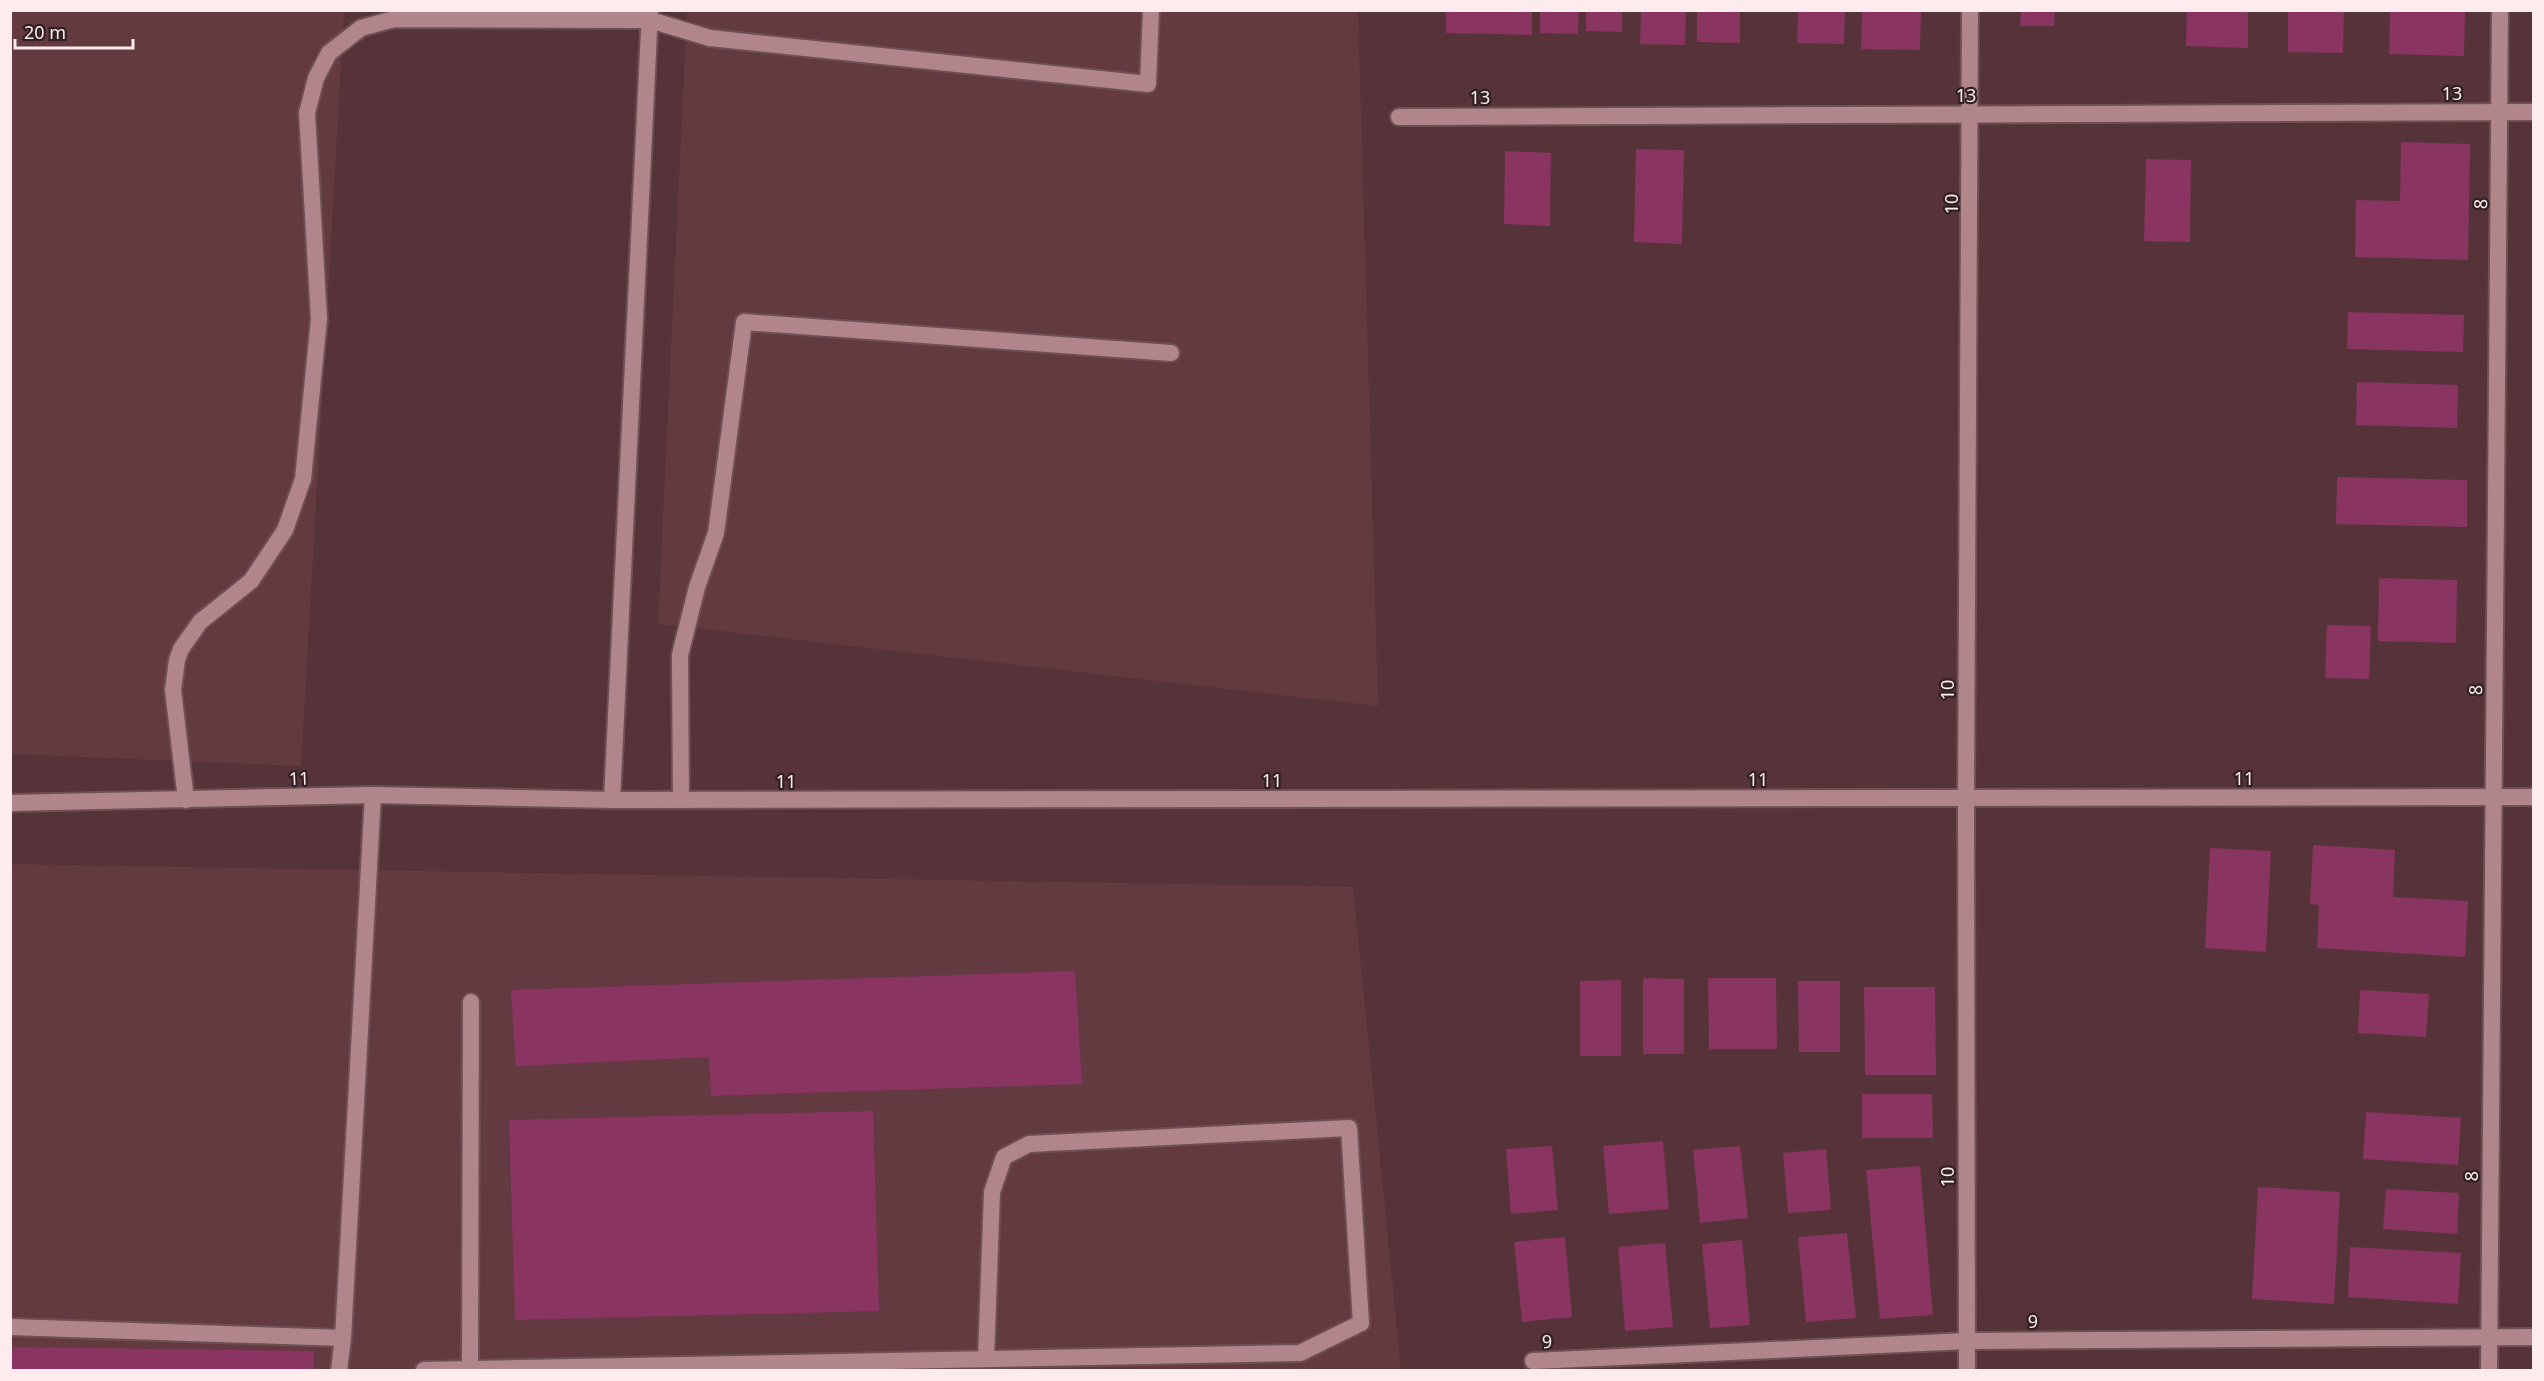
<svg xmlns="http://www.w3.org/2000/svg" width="2544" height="1381" viewBox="0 0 2544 1381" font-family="'Noto Sans',sans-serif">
  <rect width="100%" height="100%" fill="#563338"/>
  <g fill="#643a41">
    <polygon points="11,11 344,11 301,766 11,754"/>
    <polygon points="687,11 1358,11 1378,706 658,624"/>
    <polygon points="11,864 1353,887 1401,1370 11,1370"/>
  </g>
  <g fill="#8a3461">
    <polygon points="1446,10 1532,10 1532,35 1446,33"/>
    <polygon points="1540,10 1579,10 1578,34 1540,33"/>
    <polygon points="1586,10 1622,10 1622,32 1586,31"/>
    <polygon points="1641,10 1686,10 1685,45 1640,44"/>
    <polygon points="1697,10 1740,10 1740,43 1697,42"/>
    <polygon points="1798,10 1845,10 1844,44 1797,43"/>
    <polygon points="1862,10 1921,10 1920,50 1861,49"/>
    <polygon points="2021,10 2055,10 2054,26 2020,26"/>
    <polygon points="2187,10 2248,10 2248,48 2186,46"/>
    <polygon points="2288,10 2344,10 2343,53 2288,52"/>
    <polygon points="2390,10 2465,10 2464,56 2389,54"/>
    <polygon points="2401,142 2470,144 2468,260 2355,257 2356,200 2400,201"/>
    <polygon points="1636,149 1684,150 1682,244 1634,242"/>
    <polygon points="1505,151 1551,153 1550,226 1504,224"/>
    <polygon points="2146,159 2191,160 2190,242 2144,241"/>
    <polygon points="2348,312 2464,315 2463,352 2347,349"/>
    <polygon points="2357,382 2458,385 2457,428 2356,425"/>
    <polygon points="2337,477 2467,480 2467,527 2336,524"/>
    <polygon points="2379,578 2457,580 2456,643 2378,641"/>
    <polygon points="2327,625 2371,626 2369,679 2325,678"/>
    <polygon points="2313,845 2395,850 2393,897 2468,901 2465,957 2317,948 2319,905 2310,904"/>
    <polygon points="2210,848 2271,851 2266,952 2205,948"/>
    <polygon points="1075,971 1082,1084 711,1096 709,1057 516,1066 511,990"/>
    <polygon points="1643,978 1684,979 1684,1054 1643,1054"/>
    <polygon points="1708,978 1776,978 1777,1049 1709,1049"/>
    <polygon points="1621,980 1621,1056 1580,1056 1580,981"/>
    <polygon points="1798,981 1840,981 1840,1052 1799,1052"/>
    <polygon points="1864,987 1935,987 1936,1075 1865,1075"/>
    <polygon points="2360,990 2429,994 2426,1037 2358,1033"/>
    <polygon points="1862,1094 1932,1094 1933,1138 1862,1138"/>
    <polygon points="873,1111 879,1311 515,1320 509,1120"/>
    <polygon points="2366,1112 2461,1118 2458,1165 2363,1159"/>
    <polygon points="1663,1141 1669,1209 1609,1214 1603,1146"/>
    <polygon points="1552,1146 1558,1210 1511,1214 1506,1149"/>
    <polygon points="1740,1146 1748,1218 1700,1223 1693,1150"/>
    <polygon points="1826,1149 1831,1210 1788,1213 1783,1153"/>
    <polygon points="1920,1166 1933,1315 1880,1319 1866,1170"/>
    <polygon points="2258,1187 2340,1192 2334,1304 2252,1299"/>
    <polygon points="2386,1189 2459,1193 2457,1234 2383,1229"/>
    <polygon points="1847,1233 1856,1318 1806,1322 1798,1237"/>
    <polygon points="1565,1237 1572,1317 1522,1322 1514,1242"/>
    <polygon points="1742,1240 1750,1325 1710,1328 1702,1244"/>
    <polygon points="1665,1243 1673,1327 1625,1331 1618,1247"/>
    <polygon points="2350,1247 2461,1253 2458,1304 2348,1297"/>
    <polygon points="10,1347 314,1351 314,1370 10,1370"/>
  </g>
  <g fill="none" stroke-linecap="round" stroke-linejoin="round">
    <defs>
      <g id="service">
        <polyline points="186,800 173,690 177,660 181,649 200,622 251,581 285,530 303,479 319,319 307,113 316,78 329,53 361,28 394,19 650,20 710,38 1148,84 1151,10"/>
        <polyline points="681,800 680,655 697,587 716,533 744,322 1171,353"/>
        <polyline points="10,1327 343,1338"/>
        <polyline points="424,1370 1300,1353 1361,1323 1349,1128 1029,1144 1004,1157 992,1192 986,1359"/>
        <polyline points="470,1370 471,1002"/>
      </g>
      <g id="minor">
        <polyline points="1399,117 2534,112"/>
        <polyline points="612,800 650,10"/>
        <polyline points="10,803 373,795 612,800 2534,797"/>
        <polyline points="1533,1361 1967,1341 2534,1337"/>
        <polyline points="339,1370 343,1338 373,795"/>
        <polyline points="1967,1370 1966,798 1970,10"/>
        <polyline points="2489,1370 2500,10"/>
      </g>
    </defs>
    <use href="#service" stroke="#6d5055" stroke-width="20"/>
    <use href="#minor" stroke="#6d5055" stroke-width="20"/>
    <use href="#service" stroke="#b0868b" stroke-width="16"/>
    <use href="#minor" stroke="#b0868b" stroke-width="16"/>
  </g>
  <g text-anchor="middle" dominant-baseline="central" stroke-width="4.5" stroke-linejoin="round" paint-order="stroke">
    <g font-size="18" fill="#feebed" stroke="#302022">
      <text x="2452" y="93">13</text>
      <text x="1966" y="95">13</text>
      <text x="1480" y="97">13</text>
      <text transform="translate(1951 204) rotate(-90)">10</text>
      <text transform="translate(2480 204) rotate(-89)">8</text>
      <text transform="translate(1947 690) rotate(-90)">10</text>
      <text transform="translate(2475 690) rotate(-89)">8</text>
      <text transform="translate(299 778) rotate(-2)">11</text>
      <text x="2244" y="778">11</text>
      <text x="1758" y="779">11</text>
      <text x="1272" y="780">11</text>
      <text x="786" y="781">11</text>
      <text transform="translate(2471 1176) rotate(-90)">8</text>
      <text transform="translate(1947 1177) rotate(-90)">10</text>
      <text x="2033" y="1321">9</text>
      <text transform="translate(1547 1341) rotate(-3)">9</text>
    </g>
  </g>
  <rect width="2544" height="1381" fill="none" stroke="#feebed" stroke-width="24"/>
  <path d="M15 39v9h118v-9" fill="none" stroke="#feebed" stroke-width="3"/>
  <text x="24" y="39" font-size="18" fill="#feebed" stroke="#302022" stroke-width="4.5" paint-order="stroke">20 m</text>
</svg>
